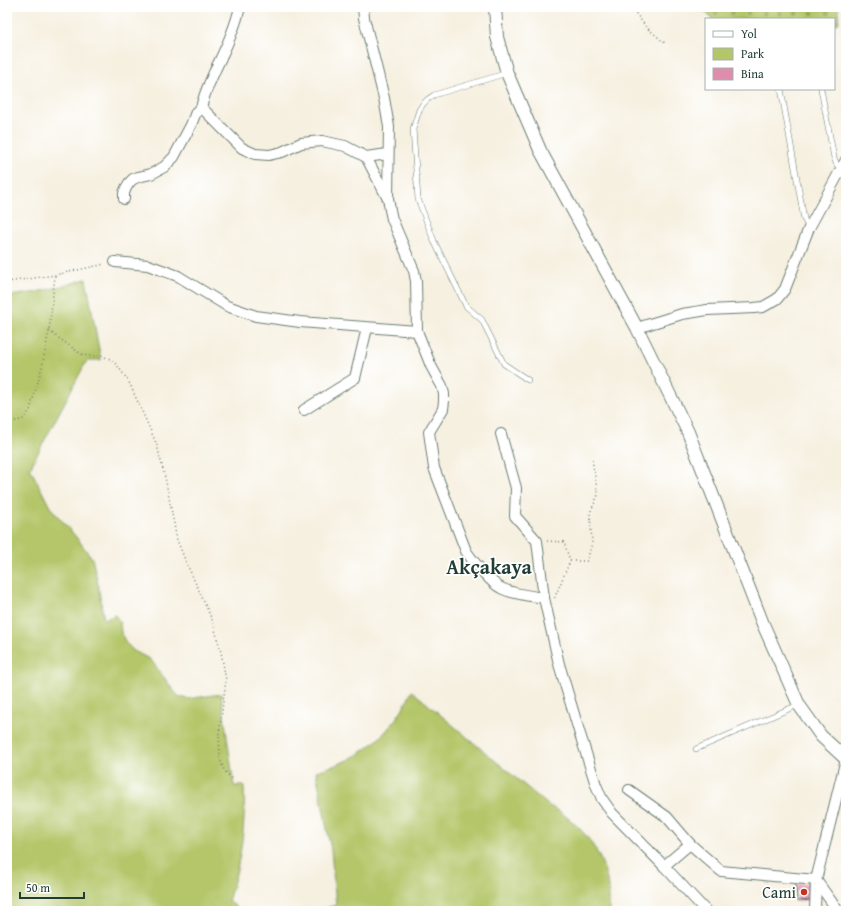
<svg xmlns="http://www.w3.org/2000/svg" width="853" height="918" viewBox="0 0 853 918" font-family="'Gentium Book Plus',serif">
  <defs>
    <pattern id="cemetery-stones" width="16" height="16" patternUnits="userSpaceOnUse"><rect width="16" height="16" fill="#b4c669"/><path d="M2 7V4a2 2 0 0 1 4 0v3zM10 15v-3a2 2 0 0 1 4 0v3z" fill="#92a257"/></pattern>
  </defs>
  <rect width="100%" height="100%" fill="#fff"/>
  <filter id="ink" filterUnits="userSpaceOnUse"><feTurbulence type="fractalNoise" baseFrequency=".025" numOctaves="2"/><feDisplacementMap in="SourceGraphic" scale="8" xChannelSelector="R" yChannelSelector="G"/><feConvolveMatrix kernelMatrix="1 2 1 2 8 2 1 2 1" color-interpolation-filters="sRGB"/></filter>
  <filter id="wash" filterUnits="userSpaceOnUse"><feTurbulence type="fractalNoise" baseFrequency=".012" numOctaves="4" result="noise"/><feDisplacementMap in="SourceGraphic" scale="16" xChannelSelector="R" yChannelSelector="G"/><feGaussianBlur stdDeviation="0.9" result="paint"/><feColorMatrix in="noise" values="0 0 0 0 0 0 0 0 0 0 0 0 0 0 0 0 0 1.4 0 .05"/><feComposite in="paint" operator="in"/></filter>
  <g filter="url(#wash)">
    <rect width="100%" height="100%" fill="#f6f0e0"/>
    <g fill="#b4c669" stroke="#6a824e">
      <path d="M86,279L101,360H91L86,362L30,468L50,507L76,537L92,558L97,579L104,620L115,615L120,622L121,633L126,643L134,651L151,660L174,691L178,696L187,699L221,694L234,786H244C246,826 241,862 228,901L242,911H7V296C34,294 60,287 86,279Z"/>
      <path d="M412,691L548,805C589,827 612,864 609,911H315L336,905L331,850L316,771C362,760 392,734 412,691Z"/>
    </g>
    <polygon fill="url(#cemetery-stones)" stroke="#6a824e" points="700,7 838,7 839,23 834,25 834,19 712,19"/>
    <g id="blocks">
      <polygon fill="#dd8ead" points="810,883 811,900 797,901 796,884"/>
    </g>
  </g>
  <g filter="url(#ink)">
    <use href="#blocks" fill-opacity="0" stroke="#6a7c70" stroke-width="1"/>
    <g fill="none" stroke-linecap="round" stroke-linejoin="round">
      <defs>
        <g id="service">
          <polyline points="507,73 434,95 428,99 423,104 419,110 413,129 418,199 434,241 466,306 482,320 504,364 528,380"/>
          <polyline points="781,89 804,219 809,228"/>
          <polyline points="821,89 834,158 837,165 841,169"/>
          <polyline points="696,749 798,705"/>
        </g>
        <g id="minor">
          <path d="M363,7L364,18L384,98L389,127L388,198L390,210L392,219L414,271L416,281L417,331L431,366L442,386L444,394V401L443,409L429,432L434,468L466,551C472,560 492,584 501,588C512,594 531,596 544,598L559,664L579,731L596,785L602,799L612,813L664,866L706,911"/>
          <path d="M201,109C203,95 210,82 216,68C226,48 235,29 240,7"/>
          <polyline points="366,157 388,154"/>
          <polyline points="124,199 124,193 126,188 129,183 133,179 138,177 151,174 164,167 174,157 191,125 196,112 201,109 204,110 242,148 255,154 269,155 282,152 301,143 322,141 345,146 366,157 387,197"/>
          <polyline points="115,262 148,265 178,276 227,306 256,316 300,322 417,331"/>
          <polyline points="637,328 682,314 695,312 707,310 754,308 763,307 777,299 785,289 809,228 846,160"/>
          <polyline points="304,410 355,378 367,328"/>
          <polyline points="501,434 516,488 515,516 537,541 544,598"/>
          <polyline points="629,790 667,817 690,844"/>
          <polyline points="664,866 690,844 721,871 816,880 838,911"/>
          <polyline points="815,911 816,880 846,759"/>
        </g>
        <polyline id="tertiary" points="495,7 497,37 507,73 540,150 637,328 688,432 763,624 799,705 821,736 846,759"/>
      </defs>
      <use href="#service" stroke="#6a7c70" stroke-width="6"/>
      <use href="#minor" stroke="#6a7c70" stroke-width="12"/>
      <use href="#tertiary" stroke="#6a7c70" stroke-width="14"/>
      <g stroke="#6a7c70" stroke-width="1.5" stroke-dasharray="1 3" stroke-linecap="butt">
        <polyline points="631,7 646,27 665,43"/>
        <polyline points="7,282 55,275 105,264"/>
        <polyline points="49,331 81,354 87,356 102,356 110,359 116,364 128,380 157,445 166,482 177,540 186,562 213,622 221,652 226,680 219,734 220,759 224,770 232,779"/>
        <polyline points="7,420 15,421 21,420 25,418 30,410 42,367 49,331 55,275"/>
        <polyline points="547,541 564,542 570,561 554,599"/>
        <polyline points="570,561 587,561 592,543 590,513 598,495 592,459"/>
      </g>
      <use href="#service" stroke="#fff" stroke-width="5"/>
      <use href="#minor" stroke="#fff" stroke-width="10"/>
      <use href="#tertiary" stroke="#fff" stroke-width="12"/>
    </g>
  </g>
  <circle fill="#c8321e" stroke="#fff" stroke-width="1.5" cx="804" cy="892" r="4"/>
  <g text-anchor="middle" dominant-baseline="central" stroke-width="3.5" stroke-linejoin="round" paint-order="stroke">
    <g font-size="16" fill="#1f3d34" stroke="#fff" text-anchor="end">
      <text x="796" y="892">Cami</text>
    </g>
    <g font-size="20" font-weight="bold" fill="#1f3d34" stroke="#fff">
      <text x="489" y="566">Akçakaya</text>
    </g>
  </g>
  <rect width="853" height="918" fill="none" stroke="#fff" stroke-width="24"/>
  <rect x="705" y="18" width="130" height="72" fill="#ffffff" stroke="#a5b1ae"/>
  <rect x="713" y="31" width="20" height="6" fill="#ffffff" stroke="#a5b1ae"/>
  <text x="741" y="38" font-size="12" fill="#1f3d34">Yol</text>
  <rect x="713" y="48" width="20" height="12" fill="#b4c669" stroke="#a5b1ae"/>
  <text x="741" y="58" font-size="12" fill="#1f3d34">Park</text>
  <rect x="713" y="68" width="20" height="12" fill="#dd8ead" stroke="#a5b1ae"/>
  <text x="741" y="78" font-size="12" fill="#1f3d34">Bina</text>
  <path d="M20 892v6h64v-6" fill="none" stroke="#1f3d34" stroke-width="2"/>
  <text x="26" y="892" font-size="12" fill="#1f3d34" stroke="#ffffff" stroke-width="3" paint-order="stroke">50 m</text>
</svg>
